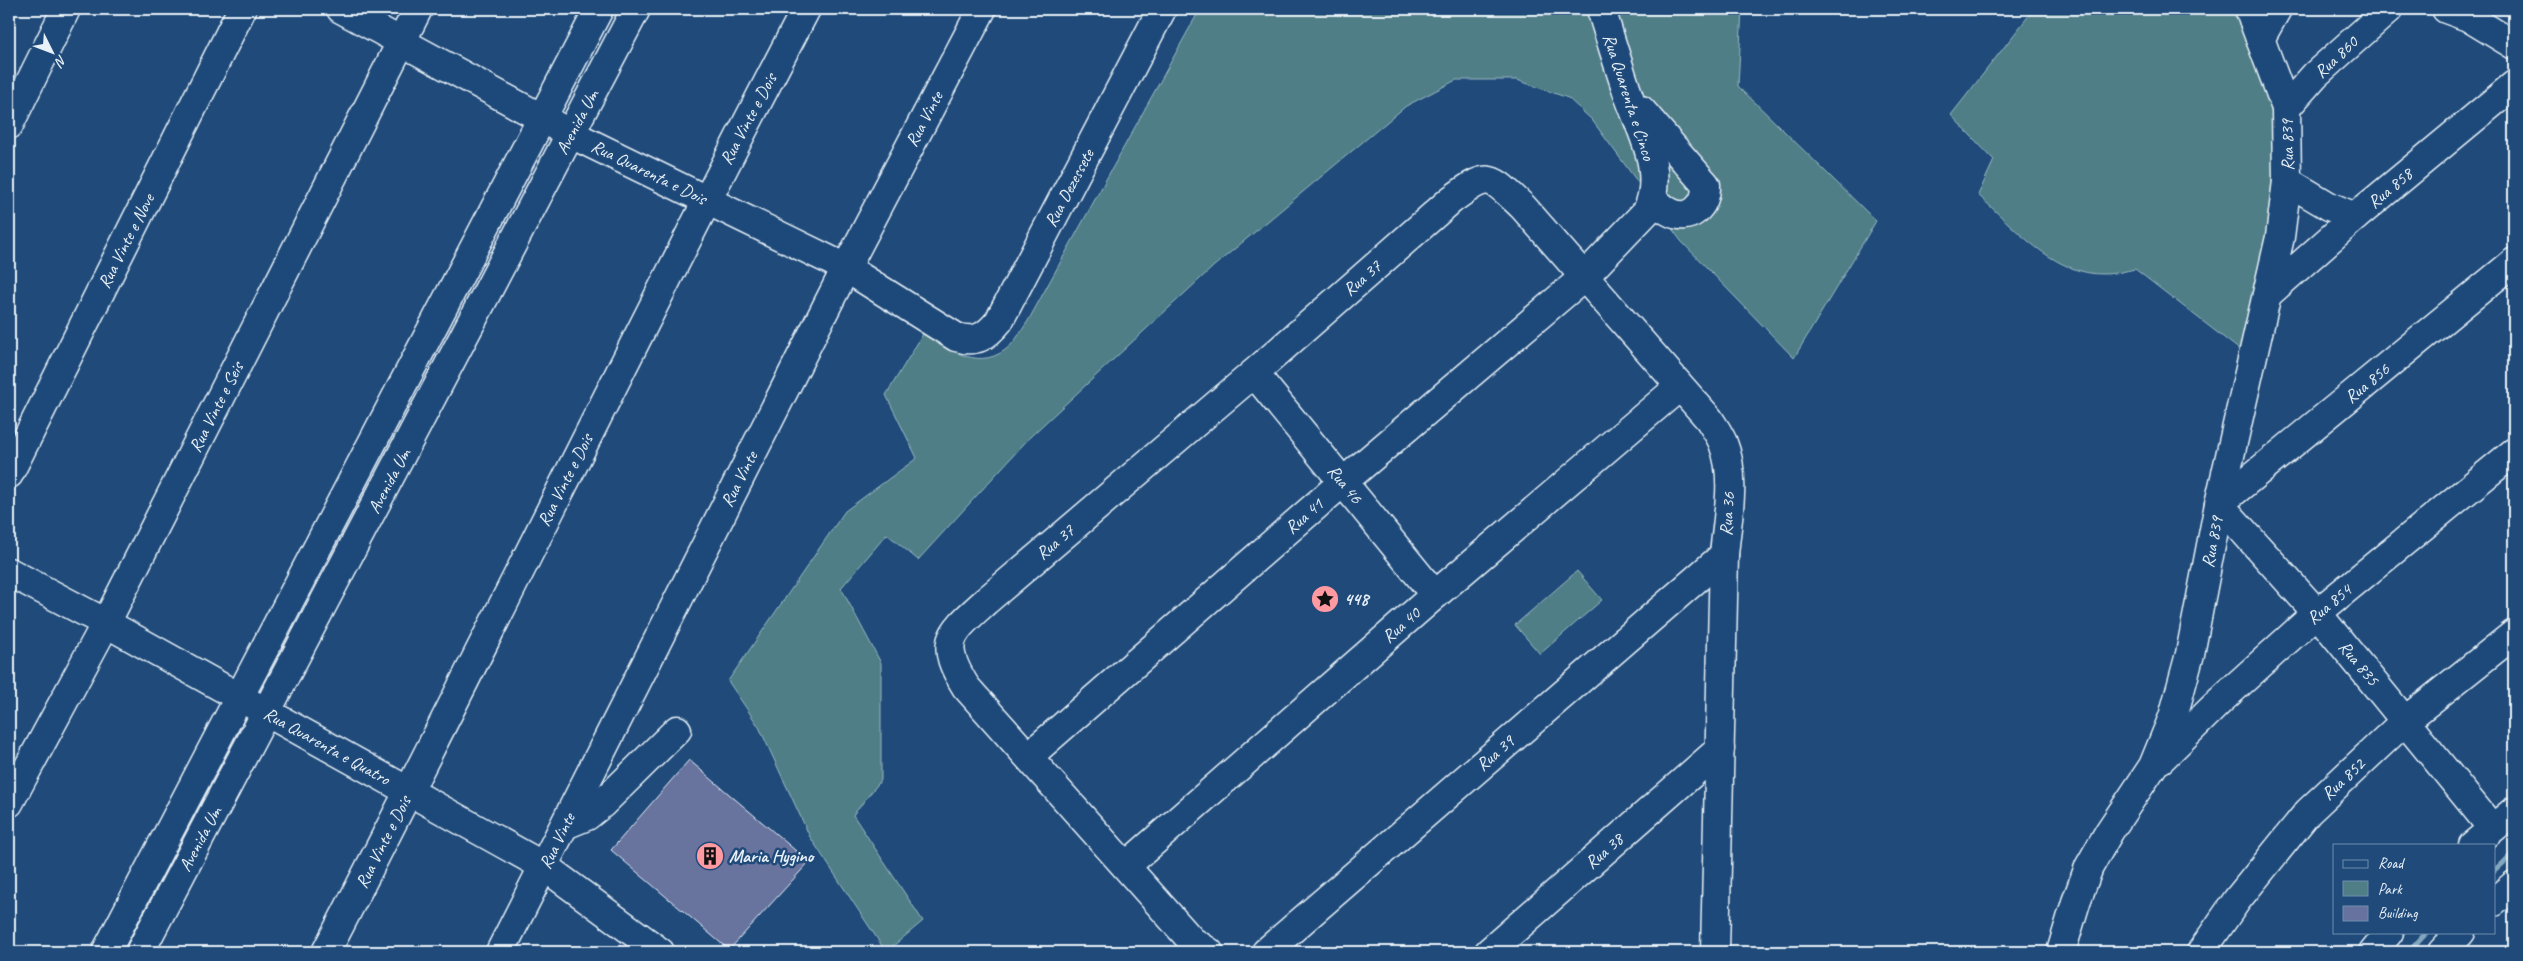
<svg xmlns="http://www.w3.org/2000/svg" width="2523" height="961" viewBox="0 0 2523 961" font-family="Caveat,sans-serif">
  <rect width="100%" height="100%" fill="#1f4a7a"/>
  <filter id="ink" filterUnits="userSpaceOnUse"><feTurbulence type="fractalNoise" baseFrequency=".02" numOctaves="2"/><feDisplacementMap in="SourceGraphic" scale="10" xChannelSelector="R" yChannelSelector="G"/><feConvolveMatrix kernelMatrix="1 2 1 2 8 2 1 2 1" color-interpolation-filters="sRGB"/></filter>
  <g filter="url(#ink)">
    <g fill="#507e87" stroke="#9cb8c0">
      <path d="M1200,9H1742L1738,86L1876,221L1794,358L1681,241L1592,120L1568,98L1517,80H1456L1406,106L1214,266L1031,436L918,560L887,534L841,588L881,663V780L853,815L923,921L886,952L810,837L759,727L728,681L845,511L917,458L886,395L923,334C952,350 980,373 1010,346C1017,339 1023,328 1028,321Z"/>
      <path d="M2034,9H2242L2278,110L2279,184L2245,354L2135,269C2125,271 2115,274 2105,274C2054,276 2013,226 1978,195L1994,160L1951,115Z"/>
      <polygon points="1577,571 1602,600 1540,654 1515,625"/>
    </g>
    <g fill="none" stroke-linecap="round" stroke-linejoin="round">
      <g stroke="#82a7be" stroke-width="5.5">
        <polyline points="2494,871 2514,853"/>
        <polyline points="2409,952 2427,932"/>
      </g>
    </g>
    <polygon fill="#67739e" stroke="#e8f1f8" points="689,760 809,862 729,950 611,850"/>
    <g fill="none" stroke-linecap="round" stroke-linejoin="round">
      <defs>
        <g id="minor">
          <path d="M341,9L571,134L846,268L956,337C976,343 986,337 999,321L1162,9"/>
          <polyline points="2446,9 2468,17 2514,45"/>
          <polyline points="2260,39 2277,9"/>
          <polyline points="2286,108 2315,75 2389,9"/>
          <path d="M1641,110L1706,185C1707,205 1690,224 1668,211C1663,208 1658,203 1652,199"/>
          <polyline points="9,125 66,9"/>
          <polyline points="2287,181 2329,206 2355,217"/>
          <polyline points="2268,294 2355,217 2514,85"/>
          <polyline points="1254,373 1435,595"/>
          <polyline points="9,474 242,9"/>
          <polyline points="9,572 106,623 545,867 660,952"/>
          <path d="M1029,756L1343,482L1583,278L1647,211C1665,172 1642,133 1629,97C1619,68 1610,38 1601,9"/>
          <polyline points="2161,759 2222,699 2317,613 2514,452"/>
          <polyline points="9,803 106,623 418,9"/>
          <polyline points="565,825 587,816 602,804 677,730"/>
          <polyline points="2492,828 2317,613 2219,504 2514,262"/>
          <polyline points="2473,845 2514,811"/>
          <polyline points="1126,866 1435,595 1679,387"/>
          <polyline points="2494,902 2514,885"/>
          <polyline points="106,952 599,9"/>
          <polyline points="140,952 636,9"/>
          <path d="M326,952C489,639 642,321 806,9"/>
          <polyline points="500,952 846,268 982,9"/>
          <path d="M1209,952L1192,941L966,687C937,641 951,633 986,601L1254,373L1451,200C1490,171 1489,175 1523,207L1709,419C1714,427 1720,435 1723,443C1737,478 1727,519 1724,555L1715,952"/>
          <polyline points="1266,952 1724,555"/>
          <polyline points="1489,952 1720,749"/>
          <polyline points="2061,952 2076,902 2089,867 2109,832 2153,766 2173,717 2190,654 2219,504 2280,237 2287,181 2286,108 2249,9"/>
          <polyline points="2201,952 2237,900 2308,812 2406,720 2514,634"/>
          <polyline points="2373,952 2389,932"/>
          <polyline points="2442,952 2461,932"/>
        </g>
      </defs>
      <use href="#minor" stroke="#e8f1f8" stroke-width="31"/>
      <use href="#minor" stroke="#1f4a7a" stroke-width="28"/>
    </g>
  </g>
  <defs>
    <symbol id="sight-disc" viewBox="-11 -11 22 22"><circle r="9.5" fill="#ff9aa2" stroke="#1f4a7a"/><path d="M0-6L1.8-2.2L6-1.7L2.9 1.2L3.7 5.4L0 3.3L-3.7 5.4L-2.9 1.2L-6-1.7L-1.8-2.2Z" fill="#111"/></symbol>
    <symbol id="building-disc" viewBox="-11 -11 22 22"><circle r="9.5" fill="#ff9aa2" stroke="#1f4a7a"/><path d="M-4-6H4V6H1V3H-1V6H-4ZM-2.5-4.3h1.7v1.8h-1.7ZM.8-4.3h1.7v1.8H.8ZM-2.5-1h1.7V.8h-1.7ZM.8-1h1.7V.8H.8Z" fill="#111"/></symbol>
  </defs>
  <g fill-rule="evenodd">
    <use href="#sight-disc" x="1309" y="583" width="32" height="32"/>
    <use href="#building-disc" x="694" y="840" width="32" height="32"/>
  </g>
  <g text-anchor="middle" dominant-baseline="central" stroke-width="5" stroke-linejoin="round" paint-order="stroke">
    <g font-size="18" fill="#e8f1f8" stroke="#1f4a7a">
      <text transform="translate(2336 57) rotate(-43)">Rua 860</text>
      <text transform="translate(1629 97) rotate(72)">Rua Quarenta e Cinco</text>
      <text transform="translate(748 119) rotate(-62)">Rua Vinte e Dois</text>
      <text transform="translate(924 119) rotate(-62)">Rua Vinte</text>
      <text transform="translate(577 122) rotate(-62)">Avenida Um</text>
      <text transform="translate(2287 145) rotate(-91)">Rua 839</text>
      <text transform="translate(649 172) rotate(26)">Rua Quarenta e Dois</text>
      <text transform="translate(1069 188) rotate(-62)">Rua Dezessete</text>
      <text transform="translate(2390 188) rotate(-40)">Rua 858</text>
      <text transform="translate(126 241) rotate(-63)">Rua Vinte e Nove</text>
      <text transform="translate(1362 278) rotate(-41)">Rua 37</text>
      <text transform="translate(2367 383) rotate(-39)">Rua 856</text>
      <text transform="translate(216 407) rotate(-63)">Rua Vinte e Seis</text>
      <text transform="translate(739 479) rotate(-63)">Rua Vinte</text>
      <text transform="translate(565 480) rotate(-63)">Rua Vinte e Dois</text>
      <text transform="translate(389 481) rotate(-62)">Avenida Um</text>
      <text transform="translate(1345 484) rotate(51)">Rua 46</text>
      <text transform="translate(1727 514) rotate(-86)">Rua 36</text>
      <text transform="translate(1304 516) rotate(-41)">Rua 41</text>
      <text transform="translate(1055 542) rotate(-40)">Rua 37</text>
      <text transform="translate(2212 542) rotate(-79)">Rua 839</text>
      <text transform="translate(2329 604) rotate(-40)">Rua 854</text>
      <text transform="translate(1401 625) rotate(-41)">Rua 40</text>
      <text transform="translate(2359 663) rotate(50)">Rua 835</text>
      <text transform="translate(327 746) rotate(29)">Rua Quarenta e Quatro</text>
      <text transform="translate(1495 753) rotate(-41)">Rua 39</text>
      <text transform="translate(2343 779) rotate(-43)">Rua 852</text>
      <text transform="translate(200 839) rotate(-62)">Avenida Um</text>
      <text transform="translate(557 841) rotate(-64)">Rua Vinte</text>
      <text transform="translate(383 842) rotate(-63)">Rua Vinte e Dois</text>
      <text transform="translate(1604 851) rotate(-41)">Rua 38</text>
    </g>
    <g font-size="18" font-weight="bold" fill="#e8f1f8" stroke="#1f4a7a" text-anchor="start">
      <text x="1344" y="599">448</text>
      <text x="729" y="856">Maria Hygino</text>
    </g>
  </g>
  <rect width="2523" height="961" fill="none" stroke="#1f4a7a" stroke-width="30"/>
  <rect x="15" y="15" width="2493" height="931" fill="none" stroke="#e8f1f8" stroke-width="2" filter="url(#ink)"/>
  <rect x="2333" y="844" width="162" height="90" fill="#1f4a7a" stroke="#6f8dac"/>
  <rect x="2343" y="860" width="25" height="8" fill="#1f4a7a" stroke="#6f8dac"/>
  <text x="2378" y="868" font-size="15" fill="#e8f1f8">Road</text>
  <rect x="2343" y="881" width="25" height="15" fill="#507e87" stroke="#6f8dac"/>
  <text x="2378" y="894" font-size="15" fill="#e8f1f8">Park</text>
  <rect x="2343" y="906" width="25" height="15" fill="#67739e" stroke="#6f8dac"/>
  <text x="2378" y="918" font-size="15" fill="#e8f1f8">Building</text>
  <g transform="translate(52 52) rotate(132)" stroke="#1f4a7a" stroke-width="4" paint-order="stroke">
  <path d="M0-4L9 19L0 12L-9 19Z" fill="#e8f1f8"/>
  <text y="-8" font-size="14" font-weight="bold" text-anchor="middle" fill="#e8f1f8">N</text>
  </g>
</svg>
